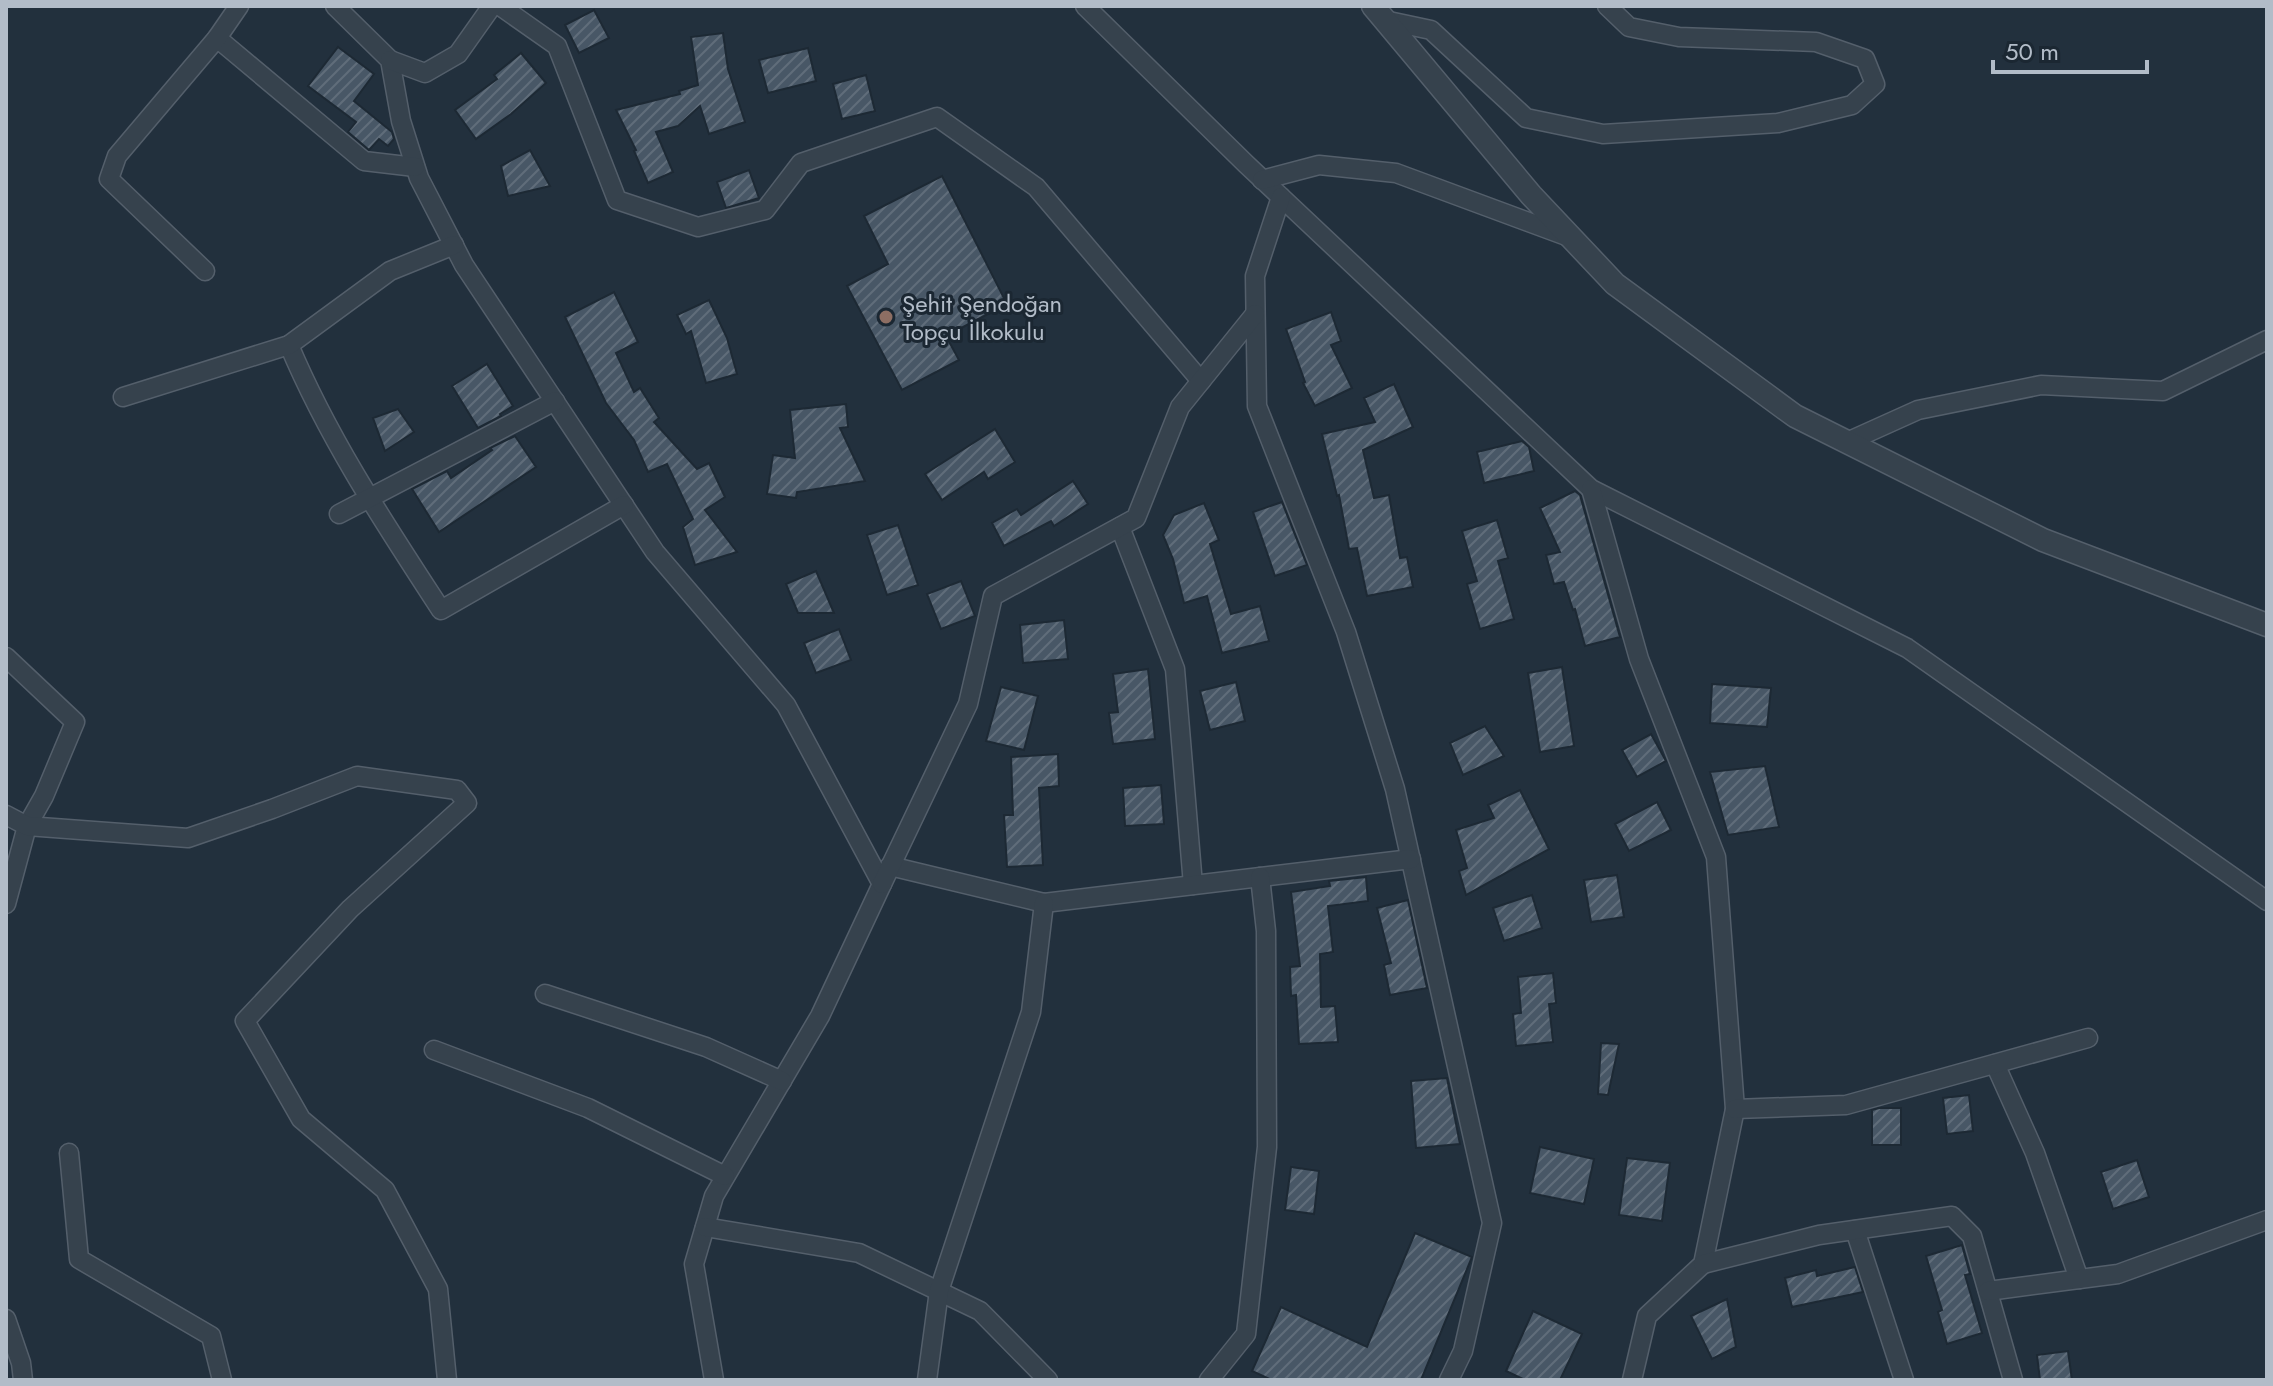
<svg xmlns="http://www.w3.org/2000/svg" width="2273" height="1386" viewBox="0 0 2273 1386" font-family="Jost,sans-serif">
  <defs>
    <pattern id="building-hatch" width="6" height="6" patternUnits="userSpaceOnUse" patternTransform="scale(2)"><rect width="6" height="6" fill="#485766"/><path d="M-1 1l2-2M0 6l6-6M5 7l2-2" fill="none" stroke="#606d7a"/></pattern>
  </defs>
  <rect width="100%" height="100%" fill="#22303d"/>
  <g fill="url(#building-hatch)" stroke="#1d2934" stroke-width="2">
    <polygon points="594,10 609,38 579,53 565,25"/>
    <polygon points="723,33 728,69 745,122 709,134 700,106 678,126 656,132 673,172 648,183 634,151 636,150 616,110 680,94 679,91 698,85 691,37"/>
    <polygon points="338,47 374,74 354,101 392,132 394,139 388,146 379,139 369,150 348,132 356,122 308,86"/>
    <polygon points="808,48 816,81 768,93 759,60"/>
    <polygon points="521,53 546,83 511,114 476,139 455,110 497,79 494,75"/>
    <polygon points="866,75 875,111 842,119 833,84"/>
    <polygon points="530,150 550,186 508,196 501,166"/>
    <polygon points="749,170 759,198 726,208 717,182"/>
    <polygon points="942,176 1007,304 946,336 959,360 902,390 847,286 888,264 864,216"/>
    <polygon points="614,292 638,342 616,353 634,392 640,388 659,418 654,422 697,469 709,463 725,497 705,510 737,552 695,565 683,527 693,519 667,464 648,472 634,440 606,403 565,317"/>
    <polygon points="709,300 727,338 737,374 706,383 691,331 686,334 677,315"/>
    <polygon points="1331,312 1341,341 1331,345 1352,388 1315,406 1303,383 1305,382 1286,329"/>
    <polygon points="487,364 513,406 500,414 501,416 478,428 452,386"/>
    <polygon points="1394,384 1413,427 1363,450 1374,498 1389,495 1400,558 1407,557 1413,587 1367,596 1357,548 1349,549 1339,495 1337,496 1322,434 1375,422 1364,398"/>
    <polygon points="846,404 848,427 840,428 865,481 797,492 796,498 767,494 773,455 795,458 790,410"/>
    <polygon points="398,409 414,432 385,451 373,418"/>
    <polygon points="995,429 1015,462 988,479 984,472 942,500 925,474"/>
    <polygon points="515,436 536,467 439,532 412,489 447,471 451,478 492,450 490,448"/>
    <polygon points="1522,441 1529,447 1534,471 1484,483 1477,452"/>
    <polygon points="1073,481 1088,504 1054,526 1051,521 1004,546 992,523 1017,509 1021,515"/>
    <polygon points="1575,491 1580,495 1620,637 1585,646 1575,609 1573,610 1564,582 1554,584 1546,555 1560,552 1540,508"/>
    <polygon points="1282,502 1307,565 1275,576 1253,512"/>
    <polygon points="1204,503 1219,540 1210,544 1231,614 1260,606 1269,641 1222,653 1207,596 1184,603 1173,559 1163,535 1174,515"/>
    <polygon points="1497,520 1508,558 1498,561 1514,619 1480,629 1467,584 1477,581 1462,531"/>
    <polygon points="898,525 918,585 887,595 867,535"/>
    <polygon points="816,571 834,613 798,613 786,584"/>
    <polygon points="961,581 975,616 941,629 927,594"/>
    <polygon points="1064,620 1068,659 1023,663 1020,625"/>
    <polygon points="839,629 851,660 816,673 804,643"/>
    <polygon points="1562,667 1574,746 1540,752 1528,673"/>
    <polygon points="1148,669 1155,739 1113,744 1109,713 1118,712 1113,674"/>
    <polygon points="1236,682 1245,721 1210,730 1200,691"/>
    <polygon points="1712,684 1771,688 1767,727 1710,723"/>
    <polygon points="1001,687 1038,696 1024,750 986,741"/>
    <polygon points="1485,726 1504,756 1463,775 1450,743"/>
    <polygon points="1651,734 1666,761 1637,777 1622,750"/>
    <polygon points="1058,754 1059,786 1039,788 1043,865 1007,867 1004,815 1013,815 1011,757"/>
    <polygon points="1765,766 1779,827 1728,835 1710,772"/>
    <polygon points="1161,785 1164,824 1125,826 1123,788"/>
    <polygon points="1520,790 1549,849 1466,895 1459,871 1467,868 1456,830 1494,818 1488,805"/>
    <polygon points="1657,802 1671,830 1629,851 1615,824"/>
    <polygon points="1617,875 1624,917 1591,922 1584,880"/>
    <polygon points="1366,877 1368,901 1328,906 1333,952 1320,954 1321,1007 1335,1006 1338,1042 1299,1044 1296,995 1291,996 1290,967 1300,966 1291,892 1330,886 1329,881"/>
    <polygon points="1532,895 1542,928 1504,941 1493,908"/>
    <polygon points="1408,900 1427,988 1390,995 1384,965 1391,963 1377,908"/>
    <polygon points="1553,973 1556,1003 1549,1004 1553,1042 1516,1046 1513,1014 1521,1013 1518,977"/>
    <polygon points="1601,1043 1619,1044 1608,1095 1598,1094"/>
    <polygon points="1447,1078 1460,1144 1416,1148 1411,1081"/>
    <polygon points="1969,1095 1973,1131 1947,1134 1943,1098"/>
    <polygon points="1879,1108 1901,1108 1901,1145 1872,1145 1872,1110"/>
    <polygon points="1540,1147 1594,1159 1584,1204 1530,1193"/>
    <polygon points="1627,1158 1670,1163 1662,1221 1619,1215"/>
    <polygon points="2137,1160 2149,1197 2113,1209 2101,1172"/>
    <polygon points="1291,1167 1319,1171 1314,1214 1285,1210"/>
    <polygon points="1415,1233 1472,1257 1421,1380 1272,1380 1252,1371 1281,1307 1367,1347"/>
    <polygon points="1962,1245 1970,1274 1965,1275 1982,1333 1947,1344 1938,1312 1942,1310 1926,1256"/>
    <polygon points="1855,1267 1863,1292 1792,1307 1785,1278 1816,1270 1817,1276"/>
    <polygon points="1727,1299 1736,1347 1712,1359 1691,1316"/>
    <polygon points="1533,1311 1582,1334 1560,1380 1525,1380 1506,1371"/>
    <polygon points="2068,1351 2072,1380 2040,1380 2037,1355"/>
  </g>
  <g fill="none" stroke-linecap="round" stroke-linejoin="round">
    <defs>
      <g id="minor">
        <polyline points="335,6 390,60 401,121 419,178 464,265 655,552 786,705 882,884 820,1016 714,1196 694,1264 714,1380"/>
        <polyline points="500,6 557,46 617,200 698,227 765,210 801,163 937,117 1036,187 1201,381"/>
        <polyline points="1085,6 1246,164 1591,489 1907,648 2267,901"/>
        <polyline points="1384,20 1431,30 1526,118 1603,134 1778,123 1852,105 1875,84 1865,59 1816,42 1679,37 1629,27 1607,6"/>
        <polyline points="217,38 364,161 415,167"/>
        <polyline points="390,60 425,73 458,54 492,6"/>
        <polyline points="1262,180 1319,165 1396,173 1569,237"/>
        <polyline points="1281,197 1255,276 1257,406 1346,632 1395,789 1492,1223 1463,1351 1449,1380"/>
        <polyline points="205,271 109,179 117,156 217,38 239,6"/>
        <path d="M289,345C329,440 385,524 441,610L624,505"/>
        <polyline points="123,397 289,345 390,271 454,245"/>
        <polyline points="1847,442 1918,410 2041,385 2163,391 2267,340"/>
        <polyline points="1591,489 1639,659 1716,857 1735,1109 1703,1264 1647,1316 1632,1380"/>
        <polyline points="339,514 555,401"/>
        <polyline points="1120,527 1175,669 1193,885"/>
        <polyline points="6,657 75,722 44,796 27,826 6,904"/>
        <polyline points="6,815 27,826 188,838 272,809 357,776 457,790 467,803 350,909 245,1021 301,1119 385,1190 438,1289 447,1380"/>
        <polyline points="890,866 1044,903 1411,859"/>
        <polyline points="882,884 968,704 993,596 1136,518 1180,407 1255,314"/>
        <polyline points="545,994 706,1047 782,1081"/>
        <polyline points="434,1050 588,1108 725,1176"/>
        <polyline points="1995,1064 2035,1153 2079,1279"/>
        <polyline points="1735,1109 1846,1105 2088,1038"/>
        <polyline points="69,1153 79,1259 211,1336 222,1380"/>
        <polyline points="705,1227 859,1253 980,1311 1048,1380"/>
        <polyline points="1855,1230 1904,1380"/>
        <polyline points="1703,1264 1819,1235 1952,1216 1972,1236 2013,1380"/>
        <polyline points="1988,1291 2118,1274 2267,1220"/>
        <polyline points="6,1319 21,1363 23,1380"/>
        <polyline points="927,1380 939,1291 1031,1012 1044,903"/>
        <polyline points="1209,1380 1246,1334 1267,1147 1266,931 1260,877"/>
      </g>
      <polyline id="tertiary" points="1373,6 1531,195 1615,284 1795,416 2043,540 2267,625"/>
    </defs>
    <use href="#minor" stroke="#545f6b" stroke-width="21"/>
    <use href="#tertiary" stroke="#545f6b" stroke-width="25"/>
    <use href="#minor" stroke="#36424d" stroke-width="18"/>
    <use href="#tertiary" stroke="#36424d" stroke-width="22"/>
  </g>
  <circle fill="#8d6e63" stroke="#1b2732" stroke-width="3" cx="886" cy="317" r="8"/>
  <g text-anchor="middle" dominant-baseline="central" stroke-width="6" stroke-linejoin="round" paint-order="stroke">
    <g font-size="24" fill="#b2bcc8" stroke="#1b2732" text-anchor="start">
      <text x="902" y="303">Şehit Şendoğan<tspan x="902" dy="28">Topçu İlkokulu</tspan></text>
    </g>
  </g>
  <rect width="2273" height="1386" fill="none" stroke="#b2bcc8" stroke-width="16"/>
  <path d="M1993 60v12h154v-12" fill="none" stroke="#b2bcc8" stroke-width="4"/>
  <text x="2005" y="60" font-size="24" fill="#b2bcc8" stroke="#1b2732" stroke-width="6" paint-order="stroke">50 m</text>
</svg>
